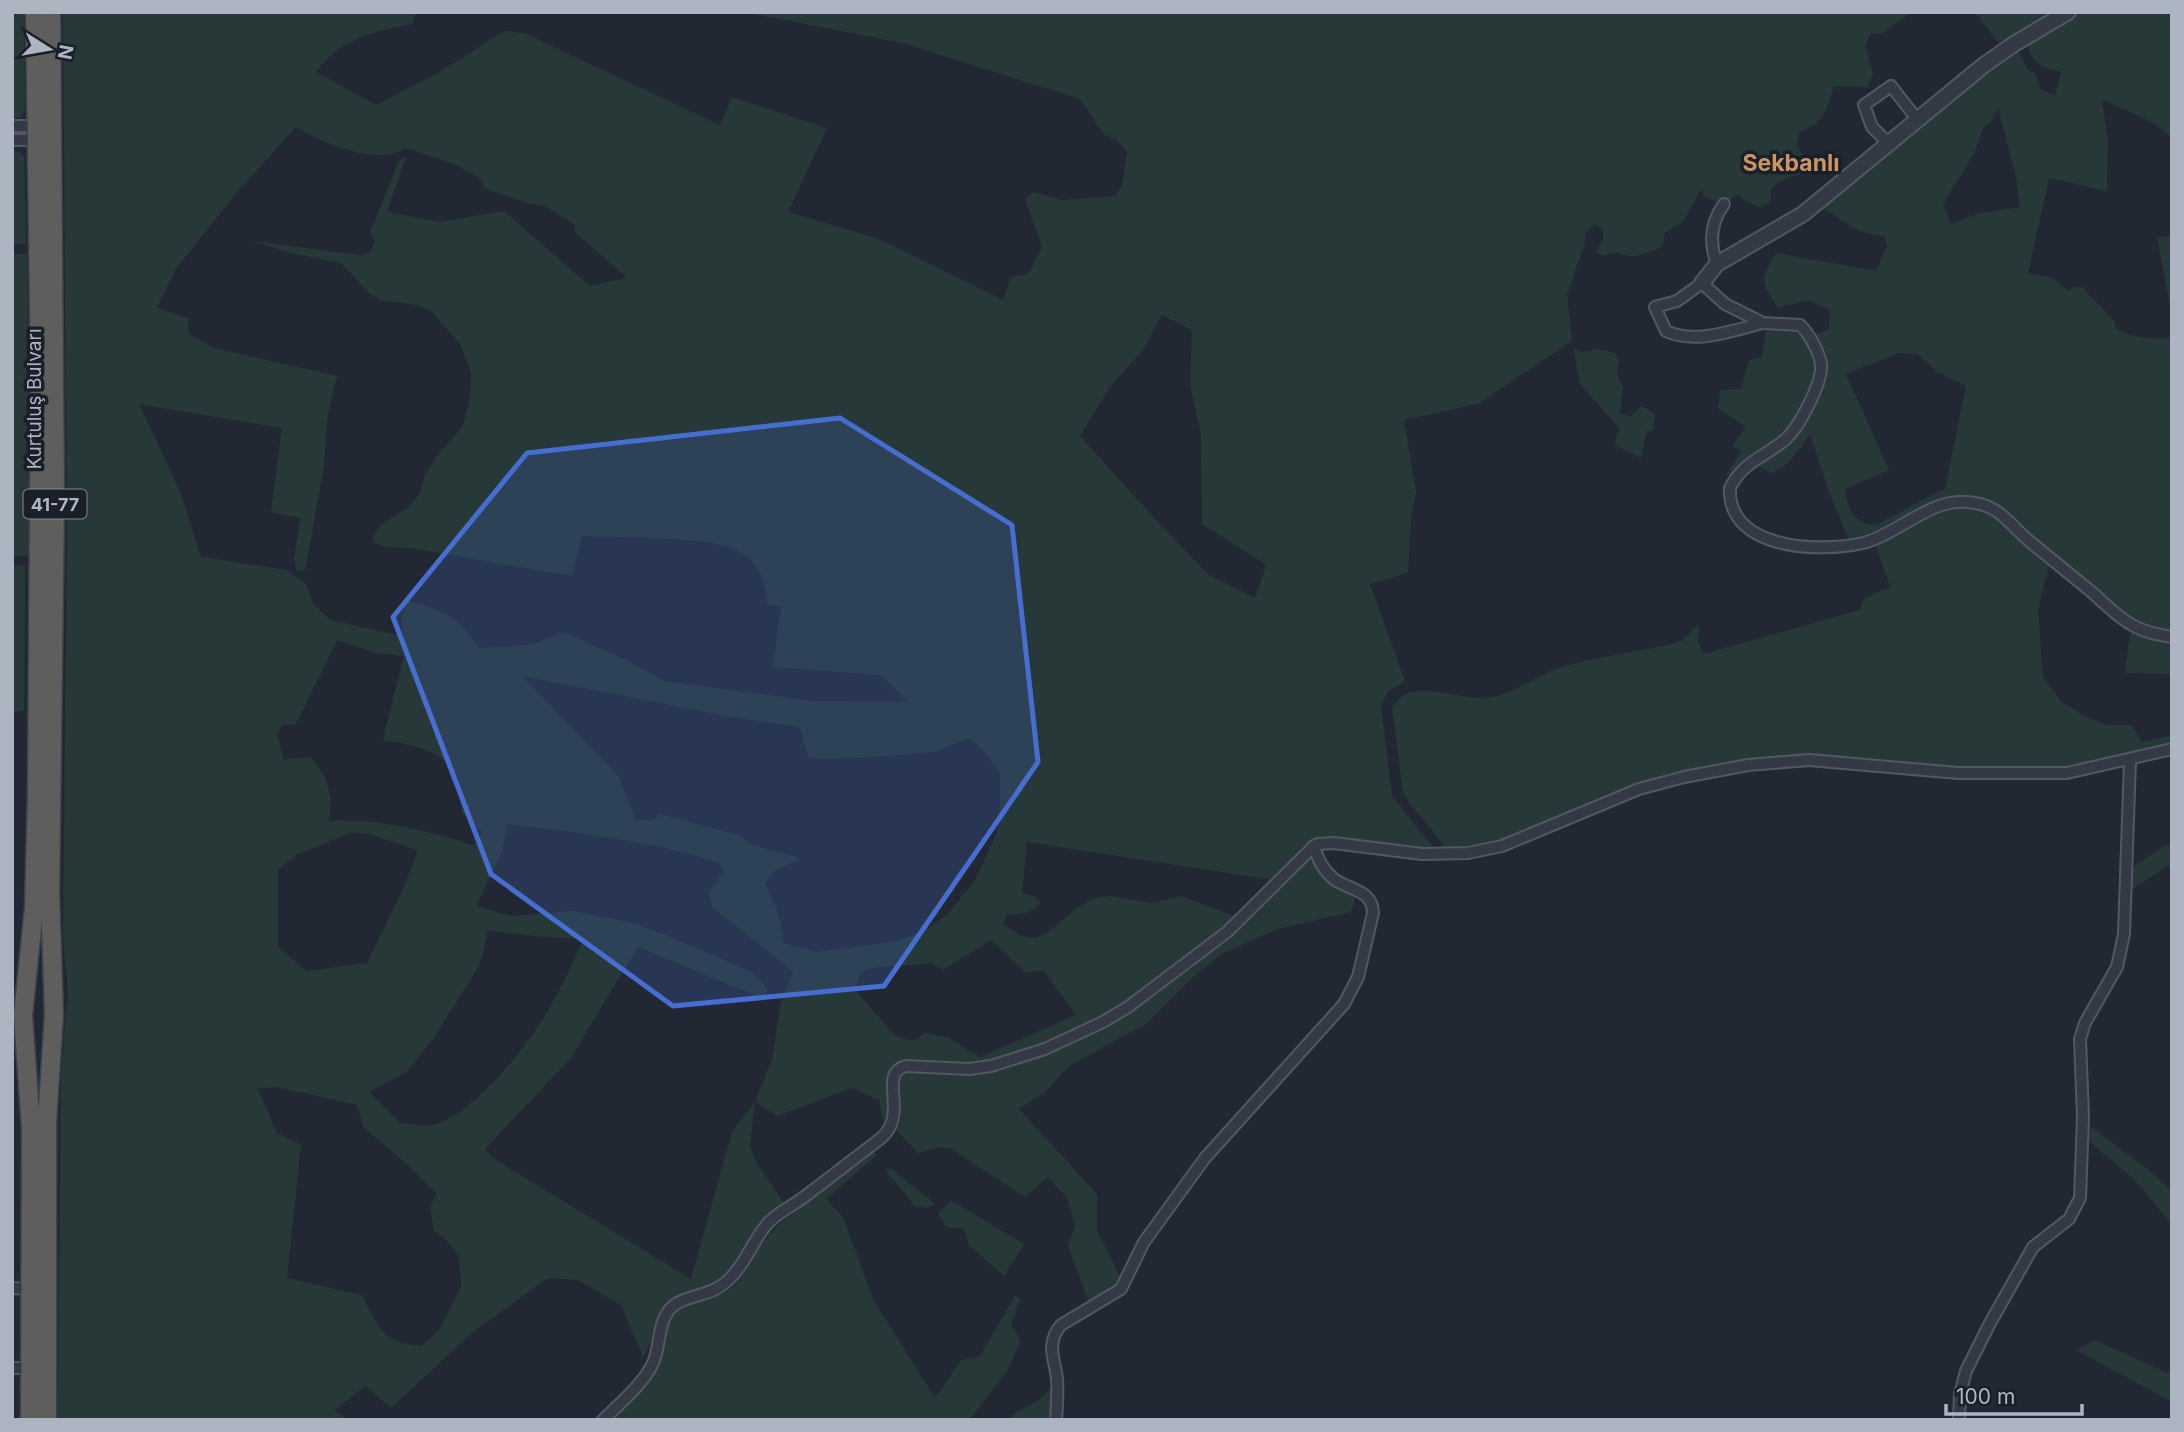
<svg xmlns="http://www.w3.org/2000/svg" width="2184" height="1432" viewBox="0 0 2184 1432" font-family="Inter,sans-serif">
  <rect width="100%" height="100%" fill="#212834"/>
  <g fill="#273839" fill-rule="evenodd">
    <polygon points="12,12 24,12 25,111 20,117 12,119"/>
    <path d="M63,12H416L412,24C372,32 342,38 316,72L376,105L438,73L499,34L506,31L524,33L720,125L732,97L827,128L788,212L879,239L1003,300L1011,277L1028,274L1042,247L1025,199L1033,192L1062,200L1115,196L1122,186L1127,152L1116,140L1103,134L1080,99L906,44L744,12H1912L1883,33L1870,34L1865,46L1873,75L1868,87L1834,86C1827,109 1824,124 1799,132L1797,146L1809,164L1807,173C1791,176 1781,178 1770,190L1771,201L1760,208L1743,200L1738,194L1724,204L1706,198L1701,189L1683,222L1665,233L1662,246C1654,250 1642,257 1632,256C1619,256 1619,248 1603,256L1596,252L1603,239V229L1594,225L1586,232L1585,244L1567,294L1572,341L1478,404L1404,420L1416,492L1411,517L1408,573L1370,584L1405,681L1388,692L1381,706L1392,796L1434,848L1432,850C1409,847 1330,831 1312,840C1300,847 1283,869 1273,880L1027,842L1022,893L1035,897L1041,903C1031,913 1021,915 1007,914L1003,924L1021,936L1035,938L1046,934L1077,908L1094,898L1111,896L1151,903L1181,896L1237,917L1125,1003L1097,1020L1050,1042L983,1064L964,1065L902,1060L888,1073L886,1082L891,1112L884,1126L879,1100L852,1088L777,1116L755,1101L750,1146L757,1164L785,1204L735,1267L716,1286L681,1296L655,1335L643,1357L621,1305L578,1280L548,1278L472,1333L391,1408L366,1386L334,1410L348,1420H58L61,1073L68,993L63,938L67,527ZM296,127C323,143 376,167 406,148L457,165L482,180L484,188L530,204L543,205L575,225V232L627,278L590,286L504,211L441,222L387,212L406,157L400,159L370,232L375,241L370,252L359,255L252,241L295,254L341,263L369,293L380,300L417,305L431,311L460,344L471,372L470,397L463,426L437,456L425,475L419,495L407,508L383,523L375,532L373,542L385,547L410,548L572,576L582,536C616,538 717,535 742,553C760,565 766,583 767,604L781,607L773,667L881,675L908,702L811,701L665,681L626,660L564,632L531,645L479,648C456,613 443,612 404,599L401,636L331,620L314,605L306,584L287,570L201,557L180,491L139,404L282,428L271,512L300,518L294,559L296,570L305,571L324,467L327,419L337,376L214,348L189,334L188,318L157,308L176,269L239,190ZM1162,315L1192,330L1190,385L1201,434L1202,524L1266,565L1255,598L1209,575L1156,520L1080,436L1110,387L1144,349ZM337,640L376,653L404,656L383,740C412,745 451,750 460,785C462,793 461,804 462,813L481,831L480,842L472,845C425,830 377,818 329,821C333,792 329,781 311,757L284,759L277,734L282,725L296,724ZM522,676L732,717L800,727L809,759L864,758L938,751L968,738L979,746L1000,772V813L997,832L975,880L948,914L924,931L897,941L817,952L783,943C782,921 775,903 765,883L775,870L799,860L796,857L752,845L738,835L660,814L655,819L636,821L619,777ZM507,824C579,833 651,841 720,863L724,872L709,892L712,907L793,971L781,1002L772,1060L755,1101L732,1132L691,1279L493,1158L485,1149L570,1059L638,947L766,1000L767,988L751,972L674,938L629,922L574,911L511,916L476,906L502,852ZM350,833L369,834L418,850L404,887L367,963L306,971L278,947V870L298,854ZM487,930L533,936L584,939C572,963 561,989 547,1012C527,1046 472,1117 432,1125C423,1127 410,1123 400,1123L369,1092L408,1071L433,1039L478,968L484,951ZM991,940L1026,973L1043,970L1076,1015L980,1057L949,1038L926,1033L913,1041L894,1035L857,992C857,984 857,976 864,971C871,965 917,966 931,963L943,970ZM276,1087L357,1105L364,1128L405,1162L437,1194L430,1207L434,1231L446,1240L459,1256L461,1287L440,1329L421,1346C380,1342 380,1328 362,1295L287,1278L301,1145L277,1133L258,1089Z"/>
    <polygon points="1975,12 2062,12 2002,47"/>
    <path d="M2077,12H2172V138L2153,123L2102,99L2108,143L2107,191L2049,178L2028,273L2052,278L2069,291L2073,287L2081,286L2115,322V328C2133,339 2151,339 2172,338V631C2130,626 2075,575 2045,547C2018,522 2003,495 1962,496C1921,498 1889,532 1849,539L1830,495L1810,434C1798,451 1791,465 1771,473L1757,465C1766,460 1777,454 1785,447C1802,434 1832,381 1827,360C1825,351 1819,342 1815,335L1829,329L1830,310L1808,300L1778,308C1761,283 1759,279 1776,253L1876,271L1887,246L1885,237L1859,231L1824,209L1830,201C1891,149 1951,95 2017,49L2028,70L2035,73L2040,89L2055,95L2061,72C2043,68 2028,62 2028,41ZM1998,108L2016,177L2020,207L1980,213L1951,224L1943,204L1974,154L1982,130L1992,120ZM1899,353L1918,354L1937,372L1966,386L1945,488L1876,525C1855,525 1846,507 1845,489L1889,470L1846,374Z"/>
    <polygon points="12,150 21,153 24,157 26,244 12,244"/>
    <polygon points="2172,236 2172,316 2157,237"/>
    <polygon points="12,254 27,254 31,556 12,556"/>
    <polygon points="1791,329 1802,335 1816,361 1815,379 1801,410 1785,435 1747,458 1725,477 1741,451 1732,446 1746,427 1718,409 1720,390 1741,389 1749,360 1762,357 1766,331"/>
    <polygon points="1573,347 1582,352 1596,349 1616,353 1619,361 1617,374 1623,387 1620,414 1631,416 1641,406 1655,413 1653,431 1647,431 1641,458 1614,445 1619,428 1580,384"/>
    <path d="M1969,506L1984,509L1992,514L2049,565L2038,609L2043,678L2061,701L2086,717L2107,725H2131L2142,742L2172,735V744L2068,769L1953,768L1837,757L1798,755L1748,760L1675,774L1618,792L1496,844L1464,849H1451L1445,846L1410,804L1403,792L1392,708C1408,674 1459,701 1487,698C1516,694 1536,675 1562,667C1596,657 1633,652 1668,645L1683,640L1699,624L1698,640L1703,654L1860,610L1863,600L1884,589H1891L1875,544C1908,532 1934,510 1969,506Z"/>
    <polygon points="25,565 24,711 12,712 12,566"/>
    <polygon points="2130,631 2172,642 2172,674 2125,673"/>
    <polygon points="2166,845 2172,847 2172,865 2169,865 2132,889 2133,867"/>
    <path d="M1312,852L1356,893L1351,912L1278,929L1223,953L1191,979L1146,1024L1069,1066L1045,1092L1019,1109L1097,1194V1232L1122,1280L1115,1288L1089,1303L1068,1246L1075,1225L1067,1198L1048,1177L1025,1197L951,1149L939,1147L918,1153L897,1131C908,1107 892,1095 900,1075L910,1070L967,1074L995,1070L1090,1034L1139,1003Z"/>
    <polygon points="2090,1126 2150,1171 2172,1192 2172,1225 2135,1180 2089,1141"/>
    <polygon points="873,1149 877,1155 826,1199 843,1217 873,1299 935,1398 961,1360 980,1356 1015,1296 1020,1299 1011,1326 1021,1340 1006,1373 969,1420 611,1420 652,1375 660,1362 670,1317 676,1309 727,1292 740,1280 761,1245 777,1226"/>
    <polygon points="890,1168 935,1204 926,1208 915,1206 886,1171"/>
    <polygon points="951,1200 1024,1244 1004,1276 969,1245 964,1229 946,1227 938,1213"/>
    <polygon points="2095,1340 2167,1373 2172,1367 2172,1402 2076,1350"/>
    <path d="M1052,1383L1051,1420H1010L1012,1415C1026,1406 1048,1400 1052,1383Z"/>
  </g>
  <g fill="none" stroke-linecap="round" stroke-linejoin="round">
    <defs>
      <g id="minor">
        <polyline points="12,126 36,126"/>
        <polyline points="12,140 36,140"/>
        <polyline points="1888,143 1872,127 1864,105 1891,86 1917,119"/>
        <path d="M1717,264C1709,243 1710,223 1724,204"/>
        <path d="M1763,323C1733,330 1696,345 1666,331L1655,307L1677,301L1702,283L1725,304L1763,323L1800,325C1809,333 1819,352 1821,364C1823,382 1800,425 1787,438C1767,456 1742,462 1730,488C1727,550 1820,553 1863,543C1898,534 1929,499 1967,502C1999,504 2006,521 2028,540C2050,558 2072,576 2094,594C2107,606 2120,619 2136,627C2147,633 2159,635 2172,637"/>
        <polyline points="12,1288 29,1289"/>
        <polyline points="12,1368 30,1368"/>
        <path d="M603,1420C619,1404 642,1385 652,1365C661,1348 657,1324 670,1309C682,1295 710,1297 726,1282C746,1265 752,1240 769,1222C780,1211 796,1204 808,1194C832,1176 856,1157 880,1139C911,1114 876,1074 906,1066L969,1069L991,1066L1045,1049L1103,1022L1128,1007L1227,932L1314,846L1318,844L1334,843L1422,854L1468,853L1502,846L1639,789L1684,777L1748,765L1809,760L1958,773H2067L2172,749"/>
        <path d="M1056,1420C1057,1406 1058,1393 1057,1379C1055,1359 1045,1344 1061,1325L1121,1289L1144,1242L1205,1158L1344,1004L1358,977L1373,913C1373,890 1349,890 1334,879C1323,870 1318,860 1314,846"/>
        <polyline points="1959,1420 1960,1394 1966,1371 1989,1325 2033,1247 2069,1219 2080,1198 2083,1117 2080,1039 2085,1023 2117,967 2124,934 2130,761"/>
      </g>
      <polyline id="tertiary" points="1702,283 1717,264 1803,214 1984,65 2014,44 2068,12"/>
      <g id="trunk">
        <polyline points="30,1420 31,1128 23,1015 34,908 37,797 40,375 35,12"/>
        <polyline points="47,1420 47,1121 54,1015 50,894 55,501 51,12"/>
      </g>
    </defs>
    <use href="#minor" stroke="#525863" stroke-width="14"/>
    <use href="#tertiary" stroke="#525863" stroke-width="18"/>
    <use href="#trunk" stroke="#3c424c" stroke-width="21"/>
    <use href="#minor" stroke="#343a45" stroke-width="10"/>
    <use href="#tertiary" stroke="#343a45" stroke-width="14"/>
    <use href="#trunk" stroke="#5e5e5c" stroke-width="18"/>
  </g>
  <path fill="#486dd1" fill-opacity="0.2" stroke="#486dd1" stroke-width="5" stroke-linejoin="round" d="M840,418L1012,525L1038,762L884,986L673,1006L491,874L393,617L527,453Z"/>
  <g text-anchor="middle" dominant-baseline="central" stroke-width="7" stroke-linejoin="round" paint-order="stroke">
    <rect fill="#1a1f29" stroke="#828894" stroke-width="2" x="23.5" y="489.5" width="63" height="29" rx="5"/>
    <g font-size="18" font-weight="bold" fill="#aeb5c2">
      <text x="55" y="504">41-77</text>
    </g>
    <g font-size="19" fill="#aeb5c2" stroke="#1a1f29">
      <text transform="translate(34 399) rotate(-90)">Kurtuluş Bulvarı</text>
    </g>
    <g font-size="23" font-weight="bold" fill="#c89563" stroke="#1a1f29">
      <text x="1791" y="163">Sekbanlı</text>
    </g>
  </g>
  <rect width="2184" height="1432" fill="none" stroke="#aeb5c2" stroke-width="28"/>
  <g transform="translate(49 49) rotate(101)" stroke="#1a1f29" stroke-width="5" paint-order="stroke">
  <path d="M0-5L12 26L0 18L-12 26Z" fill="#aeb5c2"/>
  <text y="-10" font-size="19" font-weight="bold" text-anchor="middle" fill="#aeb5c2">N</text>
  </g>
  <path d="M1946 1404v10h136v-10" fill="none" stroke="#aeb5c2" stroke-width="3.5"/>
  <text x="1956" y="1404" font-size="21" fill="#aeb5c2" stroke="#1a1f29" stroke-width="5" paint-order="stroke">100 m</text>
</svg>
